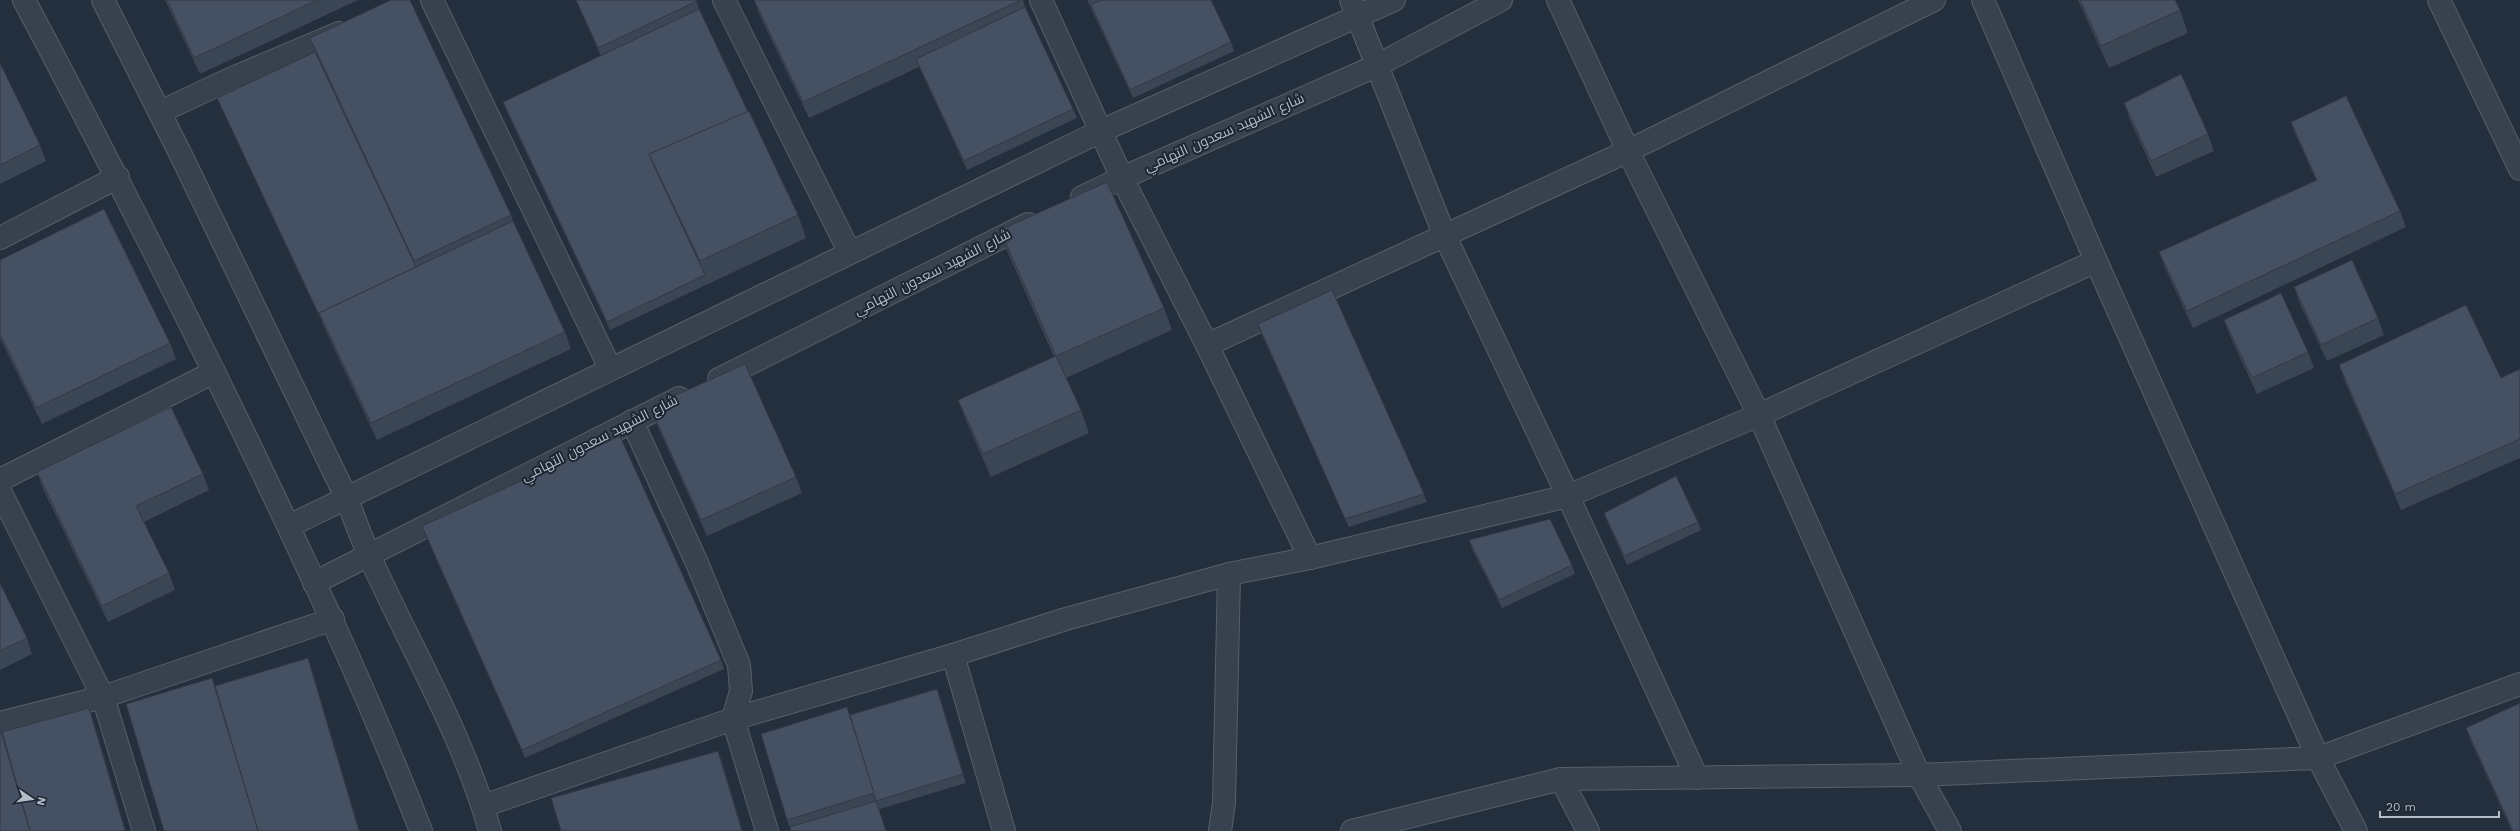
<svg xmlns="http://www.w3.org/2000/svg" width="2520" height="831" viewBox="0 0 2520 831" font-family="'Work Sans',Cairo,sans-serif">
  <rect width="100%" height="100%" fill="#242f3e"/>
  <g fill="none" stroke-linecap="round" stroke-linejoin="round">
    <defs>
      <g id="minor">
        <polyline points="432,0 610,368"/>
        <polyline points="724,0 850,253"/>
        <polyline points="1041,0 1122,178 1207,345 1310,558"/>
        <polyline points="1351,0 1444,234 1568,496 1697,778"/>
        <polyline points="1558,0 1628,151 1759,415 1919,775 1950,831"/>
        <polyline points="1983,0 2096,261 2318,758 2356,831"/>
        <polyline points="2439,0 2520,169"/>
        <polyline points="160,112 228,80 339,33"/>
        <polyline points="0,238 118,177"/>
        <polyline points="1207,345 1628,151 1934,0"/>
        <polyline points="632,421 697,563 739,665 741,691 733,719 767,831"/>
        <polyline points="0,480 214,372"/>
        <polyline points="0,491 103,697 144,831"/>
        <polyline points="953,655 1004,831"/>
        <polyline points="0,723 103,697 333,619"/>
        <polyline points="1561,779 1588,831"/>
        <polyline points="483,806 733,719 953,655 1066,619 1229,574 1310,558 1568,496 1759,415 2096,261"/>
        <polyline points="1220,831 1224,803 1229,574"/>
        <polyline points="1352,831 1561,779 1919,775 2318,758 2520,684"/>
      </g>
      <g id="tertiary">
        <path d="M24,0C98,139 169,280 238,421C303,556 367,691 421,831"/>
        <path d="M103,0L180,153L347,499C354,518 361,537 369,555C410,647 463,734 490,831"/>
        <polyline points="1082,197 1122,178 1376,66 1501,0"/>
        <polyline points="719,379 1028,224"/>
        <polyline points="289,526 1101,131 1394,0"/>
        <polyline points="314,583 679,398"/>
      </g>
    </defs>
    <use href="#minor" stroke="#565f6c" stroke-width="24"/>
    <use href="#tertiary" stroke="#565f6c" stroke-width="24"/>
    <use href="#minor" stroke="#38414e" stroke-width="22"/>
    <use href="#tertiary" stroke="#38414e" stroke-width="22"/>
  </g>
  <g fill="#3b4654">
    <polygon points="165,0 358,0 200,74"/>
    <polygon points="576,0 696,0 699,9 798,215 806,238 610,330 506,110 503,102 601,56 580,10"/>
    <polygon points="754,0 1023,0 1025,7 1073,109 1077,118 967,170 919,67 809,118 760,16"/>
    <polygon points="1087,0 1211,0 1231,42 1234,51 1133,98"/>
    <polygon points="2078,0 2175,0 2180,10 2188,33 2109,68"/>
    <polygon points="310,38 511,215 513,221 565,332 571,349 377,440 221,107 217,98 315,52"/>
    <polygon points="0,63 40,145 46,161 0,184"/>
    <polygon points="2124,103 2208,134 2214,151 2156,177 2130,120"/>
    <polygon points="2291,122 2400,211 2406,227 2193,328 2165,268 2159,252 2316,180 2297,138"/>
    <polygon points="1000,230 1164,308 1172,330 1066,378 1081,410 1089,433 991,477 967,423 958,400 1054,357 1008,253"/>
    <polygon points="0,260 170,343 176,359 42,424 0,338"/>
    <polygon points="2294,287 2378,318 2384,335 2327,361 2300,304"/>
    <polygon points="2224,320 2308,352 2314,368 2257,394 2230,336"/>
    <polygon points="1258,324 1424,494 1427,502 1349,527 1261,333"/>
    <polygon points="2339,365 2501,378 2520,369 2520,458 2401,510 2345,382"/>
    <polygon points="650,407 796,477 802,493 707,536 656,423"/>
    <polygon points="37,472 203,474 209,490 144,522 169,573 175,590 108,622 43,489"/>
    <polygon points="1604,513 1698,522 1701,530 1627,565 1607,521"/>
    <polygon points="422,526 721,660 724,669 525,758 425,534"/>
    <polygon points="1469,540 1572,565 1575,574 1502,608 1472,549"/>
    <polygon points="0,583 27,638 32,654 0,670"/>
    <polygon points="937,689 966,783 880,809 791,831 787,820 847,707 850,715"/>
    <polygon points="2466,728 2520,831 2512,831 2472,744"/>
  </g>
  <g fill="#303945">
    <polygon points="308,658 311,667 360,831 359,831"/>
    <polygon points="937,689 940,698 966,783 963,774"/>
    <polygon points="89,708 97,731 126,831 125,831 125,830"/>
    <polygon points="718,751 722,760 743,831 742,831"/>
  </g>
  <g fill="#455162" stroke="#303945">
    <polygon points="167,0 317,0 194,58"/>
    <polygon points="391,0 410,0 511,215 414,261 310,38"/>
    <polygon points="576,0 696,0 697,1 598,48"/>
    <polygon points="754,0 1021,0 803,102"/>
    <polygon points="1101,0 1211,0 1231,42 1130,90 1091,5"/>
    <polygon points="2080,0 2175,0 2180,10 2101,46"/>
    <polygon points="1025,7 1073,109 964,161 916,59"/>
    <polygon points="699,9 748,112 649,154 655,168 705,275 607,322 503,102"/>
    <polygon points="315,52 416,267 319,313 322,321 217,98"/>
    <polygon points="0,63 40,145 0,165"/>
    <polygon points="2181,74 2208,134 2151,161 2124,103"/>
    <polygon points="2346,96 2400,211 2187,311 2159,252 2317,180 2291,122"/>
    <polygon points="749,111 798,215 700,261 649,154"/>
    <polygon points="1107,182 1164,308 1056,356 1000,230"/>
    <polygon points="104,209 170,343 36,408 0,334 0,260"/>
    <polygon points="513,221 565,332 371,423 319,313"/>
    <polygon points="2352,260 2378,318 2321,345 2294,287"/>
    <polygon points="1332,290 1424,494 1345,519 1258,324"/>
    <polygon points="2281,293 2308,352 2252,378 2224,320"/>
    <polygon points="2466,305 2501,378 2520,369 2520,439 2395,494 2339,365"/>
    <polygon points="1056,356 1081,410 983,454 958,400"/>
    <polygon points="745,364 796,477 701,520 650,407"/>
    <polygon points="171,407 203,474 136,506 169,573 102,606 37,472"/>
    <polygon points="620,436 721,660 522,750 422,526"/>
    <polygon points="1676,476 1698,522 1624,556 1604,513"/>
    <polygon points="1550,519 1572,565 1499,600 1469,540"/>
    <polygon points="0,583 27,638 0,651"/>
    <polygon points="308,658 359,831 258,831 215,686"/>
    <polygon points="212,678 258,831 164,831 126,704"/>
    <polygon points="937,689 963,774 876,801 850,715"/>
    <polygon points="2520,703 2520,831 2513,831 2466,728"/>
    <polygon points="847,707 874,793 787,820 761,734"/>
    <polygon points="89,708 125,830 122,831 30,831 2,732"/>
    <polygon points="0,728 30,831 0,831"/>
    <polygon points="718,751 742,831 561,831 551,798"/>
    <polygon points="876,801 886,831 791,831 790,827"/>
  </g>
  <g text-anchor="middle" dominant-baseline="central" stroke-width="4" stroke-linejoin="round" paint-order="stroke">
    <g font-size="14" fill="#b4bcc9" stroke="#1d2633">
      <text transform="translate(1224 132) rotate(-24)">شارع الشهيد سعدون التهامي</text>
      <text transform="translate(932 272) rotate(-27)">شارع الشهيد سعدون التهامي</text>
      <text transform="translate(599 438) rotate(-27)">شارع الشهيد سعدون التهامي</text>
    </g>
  </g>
  <g transform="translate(32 799) rotate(103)" stroke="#1d2633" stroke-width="3" paint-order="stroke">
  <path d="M0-3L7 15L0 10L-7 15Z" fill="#b4bcc9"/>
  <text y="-6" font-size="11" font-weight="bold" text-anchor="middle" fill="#b4bcc9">N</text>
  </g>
  <path d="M2380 811v6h119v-6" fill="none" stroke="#b4bcc9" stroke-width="2"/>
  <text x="2386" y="811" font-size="12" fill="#b4bcc9" stroke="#1d2633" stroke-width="3" paint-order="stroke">20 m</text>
</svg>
